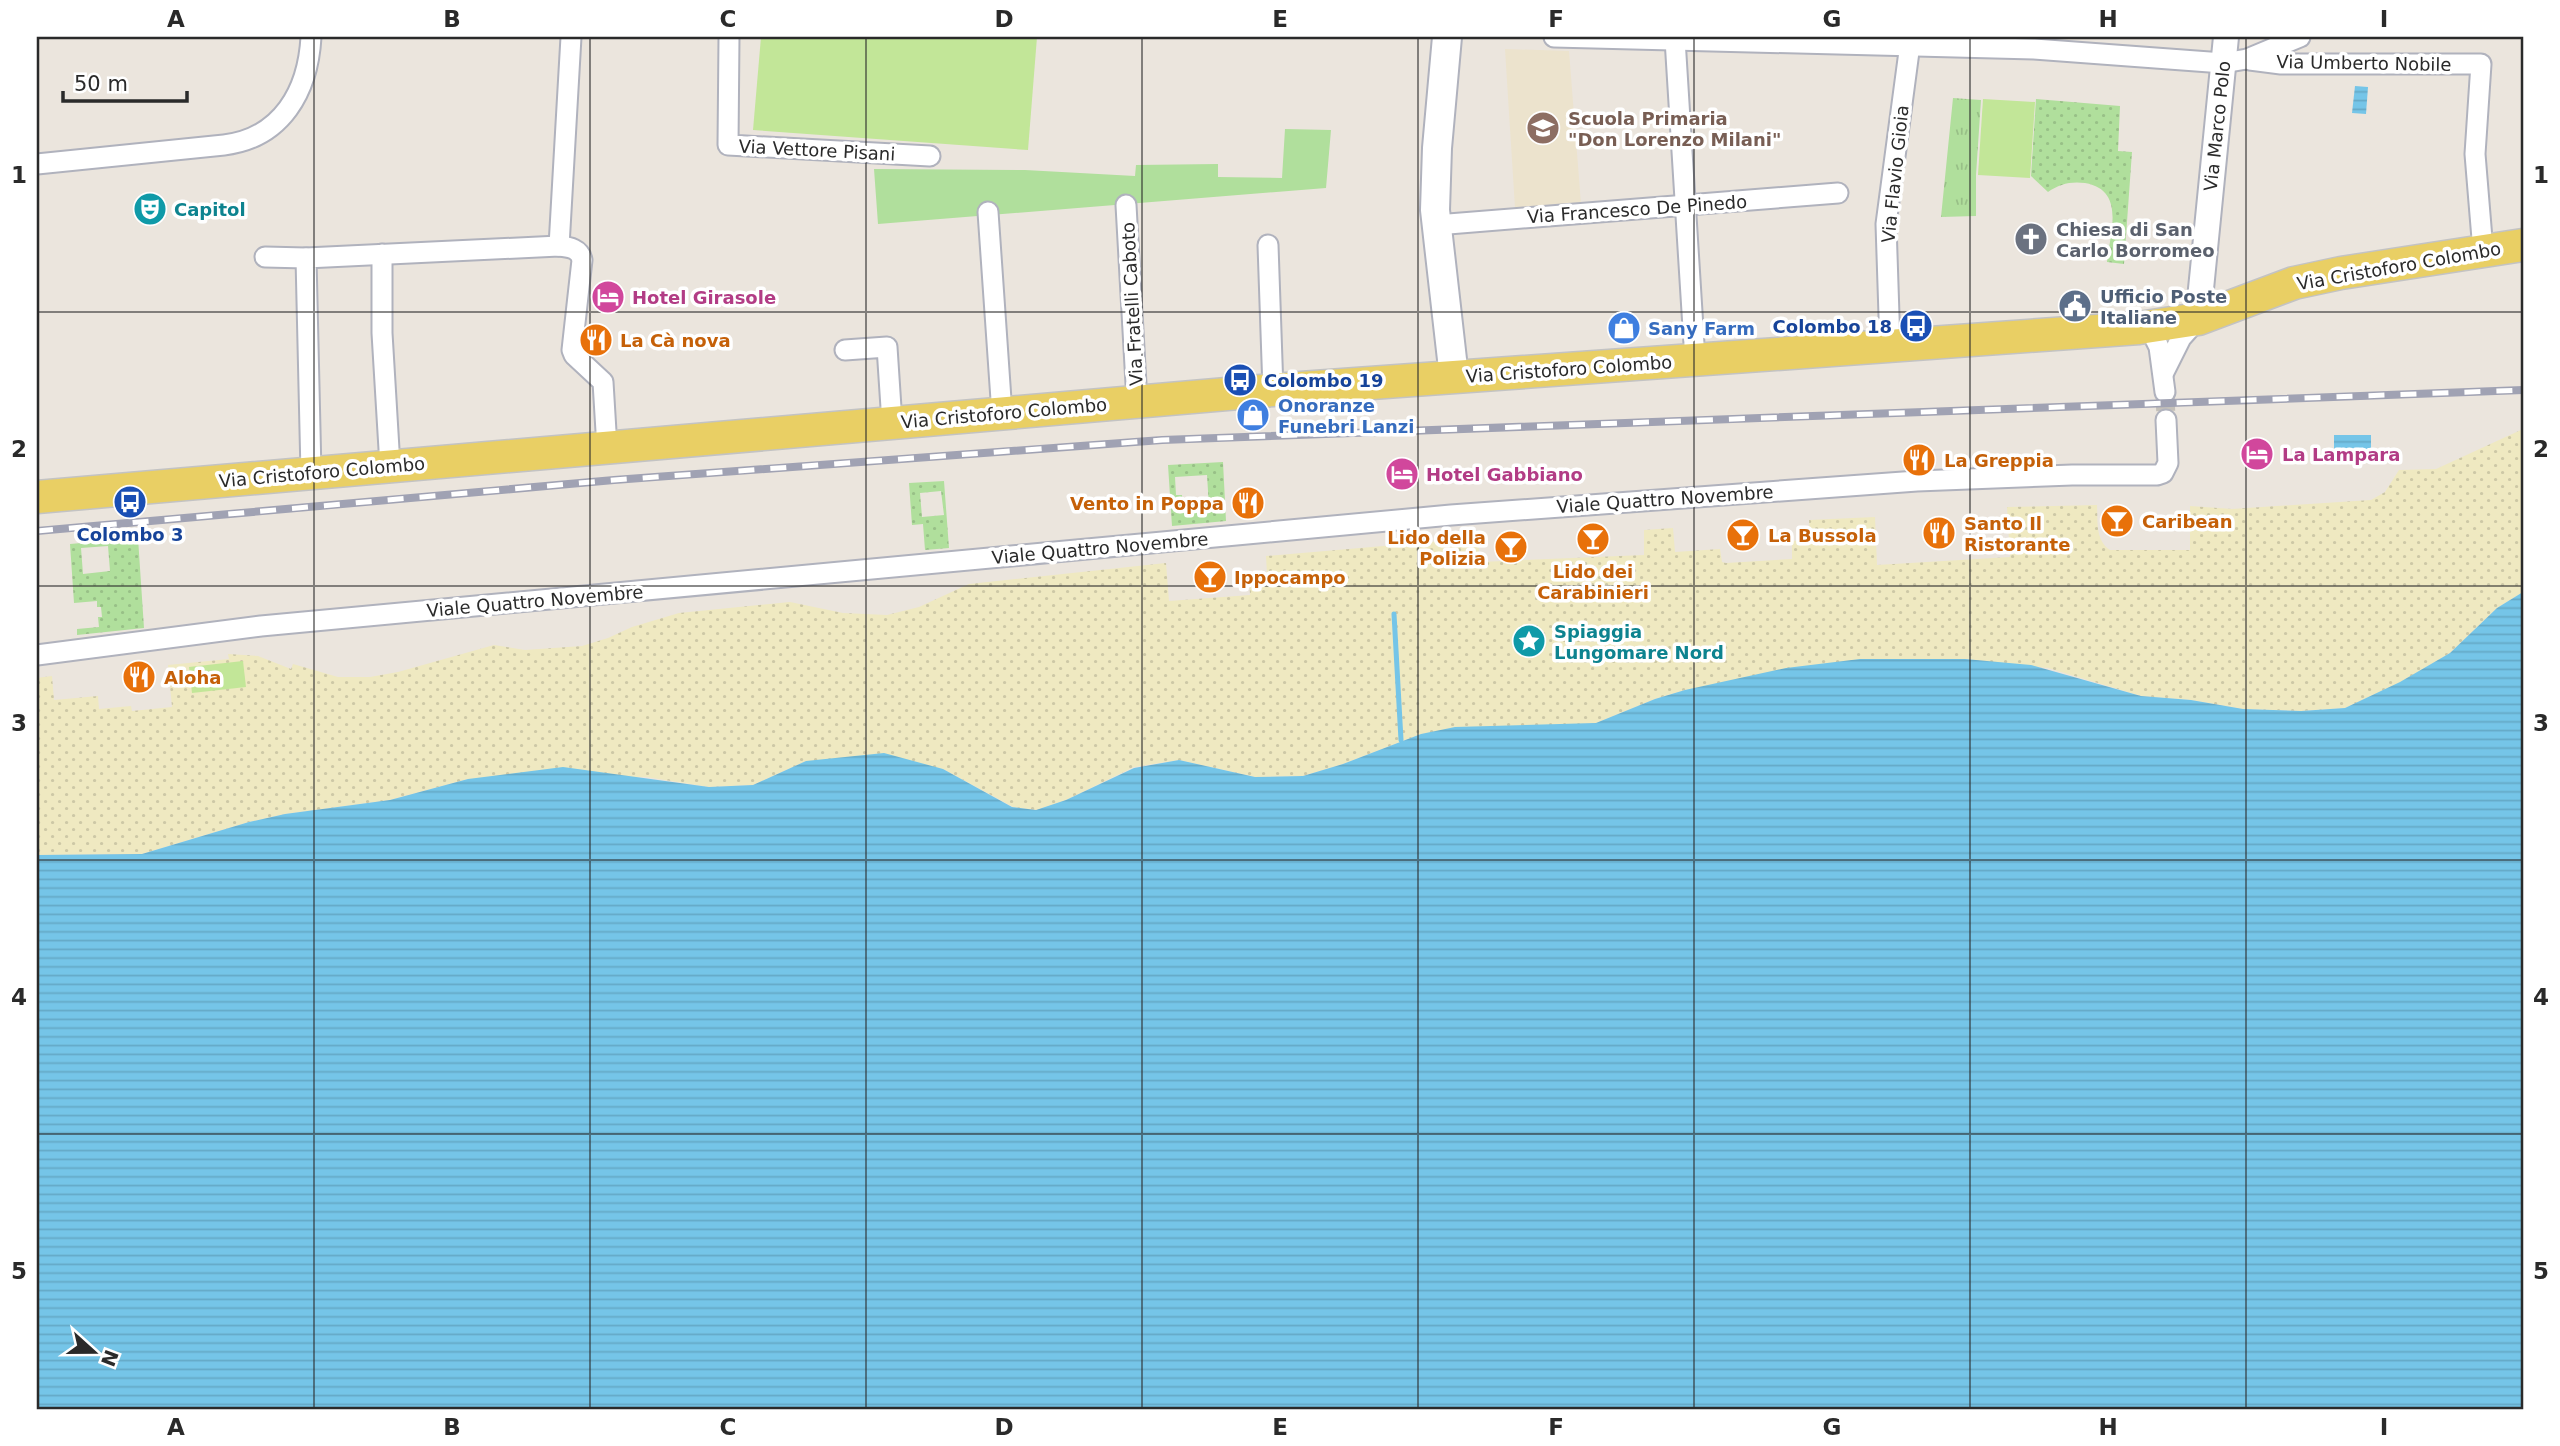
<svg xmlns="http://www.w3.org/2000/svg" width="2560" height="1446" viewBox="0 0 2560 1446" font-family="'DejaVu Sans',sans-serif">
  <defs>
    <pattern id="grass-tufts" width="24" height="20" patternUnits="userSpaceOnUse" patternTransform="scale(1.75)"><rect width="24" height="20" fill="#b0df9c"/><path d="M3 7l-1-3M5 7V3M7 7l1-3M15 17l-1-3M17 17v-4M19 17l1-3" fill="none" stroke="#98c087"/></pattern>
    <pattern id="sand-dots" width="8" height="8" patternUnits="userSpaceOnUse" patternTransform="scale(1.75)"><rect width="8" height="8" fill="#efe9c1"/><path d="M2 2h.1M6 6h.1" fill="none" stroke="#cdc8a6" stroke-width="1.8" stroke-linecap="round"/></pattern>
    <pattern id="garden-dots" width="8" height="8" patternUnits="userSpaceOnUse" patternTransform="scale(1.75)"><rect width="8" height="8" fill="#b0df9c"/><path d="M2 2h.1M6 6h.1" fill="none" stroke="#98c087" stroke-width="1.8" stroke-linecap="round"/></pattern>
    <pattern id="water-rules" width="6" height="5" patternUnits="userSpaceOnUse" patternTransform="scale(1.75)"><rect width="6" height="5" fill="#75c5e8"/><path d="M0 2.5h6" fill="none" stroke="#65a9c7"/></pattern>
  </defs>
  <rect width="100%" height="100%" fill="#ebe5dd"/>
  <polygon fill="#ece3cd" points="1505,49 1569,51 1581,204 1515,208"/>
  <polygon fill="url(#grass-tufts)" points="1953,98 1981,100 1976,175 1976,216 1941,217"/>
  <path fill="url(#sand-dots)" d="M2523,429V592L2497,608L2450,653L2401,682L2345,708L2301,711L2243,709L2191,700L2141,696L2048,668L1965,659L1685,690L1655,699L1596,723L1421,734L1343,764L1303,776L1255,777L1179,760L1134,767L1066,800L1036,810L1013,807L943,769L806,761L753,785L709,787L646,777L468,779L390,800L285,814L249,822L142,854L37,855V678L52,676L54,700L98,696L99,709L131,706L132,711L172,707L168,665L229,659L228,654L258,656L291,669L293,664L338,677H370L398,672L494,645L525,650L582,646L608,638L632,627L679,613L790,602L843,613L887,615L919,607L969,584L1166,563L1169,601L1250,595L1249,577L1267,574L1266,556L1453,540L1478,539L1480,562L1644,555V530L1673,528L1675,552L1720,549L1722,562L1726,563L1792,559V541L1810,540L1809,520L1875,517L1877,565L2010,557L2007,507L2097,505C2098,521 2095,540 2110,550H2190V506L2232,509L2371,500L2385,492L2399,470L2436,469Z"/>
  <polygon fill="#b0df9c" points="1285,129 1331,130 1326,188 878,224 874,169 1025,170 1135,176 1136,165 1218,164 1218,177 1282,178"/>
  <g fill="url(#garden-dots)" fill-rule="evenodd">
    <path d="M2036,99L2120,106L2118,151L2132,152L2124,264L2107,262C2110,233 2126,190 2085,183C2071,181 2059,184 2048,192L2031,176Z"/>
    <path d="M1223,462L1226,521L1172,526L1168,465ZM1207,475L1209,507L1183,509L1182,495H1176L1175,477Z"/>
    <path d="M944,481L949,548L925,550L923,524L912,525L909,483ZM941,491L944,515L922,517L920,493Z"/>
    <path d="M138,538L144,628L77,635V629L99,627L98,617H102L101,607H97V601L74,603L70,544ZM108,546L110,571L83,574L81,548Z"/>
  </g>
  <g fill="#c2e698">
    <polygon points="761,37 1037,37 1028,150 753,130"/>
    <polygon points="1983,99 2035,102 2030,178 1978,175"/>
    <polygon points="243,661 246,687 192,693 189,667"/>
  </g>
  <g fill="url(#water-rules)">
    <polygon points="2355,86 2368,87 2366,114 2352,113"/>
    <polygon points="2334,435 2371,435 2371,454 2334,455"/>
    <polygon points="2523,592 2523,1409 37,1409 37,855 142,854 249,822 285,814 390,800 468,779 563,767 709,787 753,785 806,761 884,753 943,769 1012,807 1036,810 1066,800 1134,768 1179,760 1255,777 1303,776 1343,764 1421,734 1455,727 1596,723 1655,699 1685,690 1786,668 1860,659 1965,659 2031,665 2141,696 2191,700 2243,709 2301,711 2345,708 2400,682 2450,653 2497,608"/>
  </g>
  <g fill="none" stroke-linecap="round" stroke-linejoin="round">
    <polyline stroke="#75c5e8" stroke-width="5" points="1394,614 1401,740"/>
    <polyline stroke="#c4c0b9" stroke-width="19" stroke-dasharray="19 10" stroke-linecap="butt" points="2165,392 2166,420"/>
    <defs>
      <g id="minor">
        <polyline points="729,37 728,145 930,156"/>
        <polyline points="1554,37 2034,49 2223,63 2247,59 2300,37"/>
        <polyline points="1675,39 1695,360"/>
        <polyline points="2250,60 2281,64 2481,64 2475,154 2483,251"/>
        <path d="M37,164L224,145C282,138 308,91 311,37"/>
        <polyline points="1126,205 1137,402"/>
        <polyline points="988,212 1002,414"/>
        <polyline points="1436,225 1838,193"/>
        <polyline points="1268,245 1273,390"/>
        <polyline points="559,246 571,37"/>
        <polyline points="382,254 382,333 390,466"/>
        <polyline points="265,257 306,258"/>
        <polyline points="2149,327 2159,347 2165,392"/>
        <polyline points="1890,346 1886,224 1910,44"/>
        <polyline points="845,350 887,347 892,423"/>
        <polyline points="2164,372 2181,338 2197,320"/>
        <path d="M311,473L306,258L559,246C570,247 580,249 582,260L572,350L574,355L603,382L607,448"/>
        <polyline points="37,655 261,626 1451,515 1917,481 2072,475 2157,475 2163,473 2168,463 2166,420"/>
      </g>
      <polyline id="tertiary" points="2198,319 2226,37"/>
      <polyline id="secondary" points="1447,37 1437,148 1435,210 1454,377"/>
      <polyline id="primary" points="37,497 1273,390 2139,328 2198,319 2294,283 2341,273 2523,245"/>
    </defs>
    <use href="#minor" stroke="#b0b2bd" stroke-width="23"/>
    <use href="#tertiary" stroke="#b0b2bd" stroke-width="28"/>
    <use href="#secondary" stroke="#b0b2bd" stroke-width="32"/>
    <use href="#primary" stroke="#c3c3c3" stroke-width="35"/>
    <use href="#minor" stroke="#fff" stroke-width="19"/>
    <use href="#tertiary" stroke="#fff" stroke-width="24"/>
    <use href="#secondary" stroke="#fff" stroke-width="28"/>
    <use href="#primary" stroke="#e9cf64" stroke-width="32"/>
    <defs>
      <polyline id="rail" points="37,531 614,480 1162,440 2523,390"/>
    </defs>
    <use href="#rail" stroke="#a0a2b3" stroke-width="8"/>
    <use href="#rail" stroke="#fff" stroke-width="5" stroke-dasharray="16" stroke-linecap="butt"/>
  </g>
  <path fill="none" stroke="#2a2a2a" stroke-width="2" stroke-opacity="0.55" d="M314,37V1409M590,37V1409M866,37V1409M1142,37V1409M1418,37V1409M1694,37V1409M1970,37V1409M2246,37V1409M37,312H2523M37,586H2523M37,860H2523M37,1134H2523"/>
  <defs>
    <symbol id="school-disc" viewBox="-11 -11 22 22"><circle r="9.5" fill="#8d6e63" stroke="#fff"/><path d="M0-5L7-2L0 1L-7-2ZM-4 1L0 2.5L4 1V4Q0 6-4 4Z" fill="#fff"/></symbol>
    <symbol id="theatre-disc" viewBox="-11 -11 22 22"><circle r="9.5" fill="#0f9aa8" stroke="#fff"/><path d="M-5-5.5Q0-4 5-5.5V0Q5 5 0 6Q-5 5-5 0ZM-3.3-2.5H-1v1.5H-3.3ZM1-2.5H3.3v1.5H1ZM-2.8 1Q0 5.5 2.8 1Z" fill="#fff"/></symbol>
    <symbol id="church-disc" viewBox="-11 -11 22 22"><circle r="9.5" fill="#6b7280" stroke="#fff"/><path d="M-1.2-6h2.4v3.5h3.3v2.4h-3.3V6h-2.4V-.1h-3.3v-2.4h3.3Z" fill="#fff"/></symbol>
    <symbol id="hotel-disc" viewBox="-11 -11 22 22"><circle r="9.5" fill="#d1479c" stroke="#fff"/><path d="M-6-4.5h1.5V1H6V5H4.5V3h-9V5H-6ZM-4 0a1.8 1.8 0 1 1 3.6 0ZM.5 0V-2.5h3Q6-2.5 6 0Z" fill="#fff"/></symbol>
    <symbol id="civic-disc" viewBox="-11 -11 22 22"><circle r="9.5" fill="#5c6f8a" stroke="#fff"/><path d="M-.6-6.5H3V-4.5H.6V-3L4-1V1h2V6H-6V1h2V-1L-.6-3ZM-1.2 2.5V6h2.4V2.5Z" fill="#fff"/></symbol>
    <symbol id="bus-disc" viewBox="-11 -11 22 22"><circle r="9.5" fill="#1a4fb4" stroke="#fff"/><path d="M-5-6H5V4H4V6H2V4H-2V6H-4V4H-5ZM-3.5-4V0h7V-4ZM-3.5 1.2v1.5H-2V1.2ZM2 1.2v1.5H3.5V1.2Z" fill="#fff"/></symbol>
    <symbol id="shop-disc" viewBox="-11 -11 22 22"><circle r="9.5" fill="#3f7fe0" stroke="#fff"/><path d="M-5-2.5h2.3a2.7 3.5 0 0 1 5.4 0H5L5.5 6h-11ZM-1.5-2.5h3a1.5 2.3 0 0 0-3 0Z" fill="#fff"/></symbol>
    <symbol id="restaurant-disc" viewBox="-11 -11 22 22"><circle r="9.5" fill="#e8710a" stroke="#fff"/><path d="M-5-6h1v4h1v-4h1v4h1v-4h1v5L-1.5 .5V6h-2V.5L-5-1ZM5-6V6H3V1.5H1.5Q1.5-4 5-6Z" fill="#fff"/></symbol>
    <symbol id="bar-disc" viewBox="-11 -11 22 22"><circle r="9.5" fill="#e8710a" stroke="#fff"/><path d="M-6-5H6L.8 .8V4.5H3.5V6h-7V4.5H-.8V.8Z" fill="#fff"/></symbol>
    <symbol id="sight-disc" viewBox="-11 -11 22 22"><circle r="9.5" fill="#0f9aa8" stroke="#fff"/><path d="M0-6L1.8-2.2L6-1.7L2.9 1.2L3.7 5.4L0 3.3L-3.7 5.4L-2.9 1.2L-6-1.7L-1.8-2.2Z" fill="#fff"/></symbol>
  </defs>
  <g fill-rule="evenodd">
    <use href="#school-disc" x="1524" y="109" width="38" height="38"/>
    <use href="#theatre-disc" x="131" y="190" width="38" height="38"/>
    <use href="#church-disc" x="2012" y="220" width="38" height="38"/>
    <use href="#hotel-disc" x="589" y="278" width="38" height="38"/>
    <use href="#civic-disc" x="2056" y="287" width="38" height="38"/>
    <use href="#bus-disc" x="1897" y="307" width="38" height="38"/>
    <use href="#shop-disc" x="1605" y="309" width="38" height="38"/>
    <use href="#restaurant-disc" x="577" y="321" width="38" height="38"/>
    <use href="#bus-disc" x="1221" y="361" width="38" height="38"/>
    <use href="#shop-disc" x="1234" y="396" width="38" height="38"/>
    <use href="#hotel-disc" x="2238" y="435" width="38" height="38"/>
    <use href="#restaurant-disc" x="1900" y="441" width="38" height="38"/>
    <use href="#hotel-disc" x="1383" y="455" width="38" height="38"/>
    <use href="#bus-disc" x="111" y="483" width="38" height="38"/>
    <use href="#restaurant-disc" x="1229" y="484" width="38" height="38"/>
    <use href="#bar-disc" x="2098" y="502" width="38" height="38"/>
    <use href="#restaurant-disc" x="1920" y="514" width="38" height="38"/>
    <use href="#bar-disc" x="1724" y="516" width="38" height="38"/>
    <use href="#bar-disc" x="1574" y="520" width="38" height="38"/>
    <use href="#bar-disc" x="1492" y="528" width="38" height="38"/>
    <use href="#bar-disc" x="1191" y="558" width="38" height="38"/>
    <use href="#sight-disc" x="1510" y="622" width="38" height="38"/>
    <use href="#restaurant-disc" x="120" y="658" width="38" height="38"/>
  </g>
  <g text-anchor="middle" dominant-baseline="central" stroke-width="7" stroke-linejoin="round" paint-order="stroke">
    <g font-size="18" fill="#2a2a2a" stroke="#fff">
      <text transform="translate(2364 63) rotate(1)">Via Umberto Nobile</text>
      <text transform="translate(2217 126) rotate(-84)">Via Marco Polo</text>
      <text transform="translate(817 150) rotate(3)">Via Vettore Pisani</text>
      <text transform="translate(1895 174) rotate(-84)">Via Flavio Gioia</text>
      <text transform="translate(1637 209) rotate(-4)">Via Francesco De Pinedo</text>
      <text transform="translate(2399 266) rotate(-10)">Via Cristoforo Colombo</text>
      <text transform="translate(1132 304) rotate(-93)">Via Fratelli Caboto</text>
      <text transform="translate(1569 369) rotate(-4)">Via Cristoforo Colombo</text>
      <text transform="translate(1004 413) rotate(-5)">Via Cristoforo Colombo</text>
      <text transform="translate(322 472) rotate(-5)">Via Cristoforo Colombo</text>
      <text transform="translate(1665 499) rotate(-4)">Viale Quattro Novembre</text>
      <text transform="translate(1100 548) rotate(-5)">Viale Quattro Novembre</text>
      <text transform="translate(535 601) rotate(-5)">Viale Quattro Novembre</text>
    </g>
    <g font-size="18" font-weight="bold" fill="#785e54" stroke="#fff" text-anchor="start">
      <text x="1568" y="118">Scuola Primaria<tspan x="1568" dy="21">"Don Lorenzo Milani"</tspan></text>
    </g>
    <g font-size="18" font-weight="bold" fill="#0d838f" stroke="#fff" text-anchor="start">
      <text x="174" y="209">Capitol</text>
      <text x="1554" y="631">Spiaggia<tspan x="1554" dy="21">Lungomare Nord</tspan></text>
    </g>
    <g font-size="18" font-weight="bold" fill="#5b616d" stroke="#fff" text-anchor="start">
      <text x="2056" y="229">Chiesa di San<tspan x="2056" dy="21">Carlo Borromeo</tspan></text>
    </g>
    <g font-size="18" font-weight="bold" fill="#4e5e75" stroke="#fff" text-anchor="start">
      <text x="2100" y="296">Ufficio Poste<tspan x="2100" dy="21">Italiane</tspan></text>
    </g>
    <g font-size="18" font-weight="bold" fill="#b23c85" stroke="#fff" text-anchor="start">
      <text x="632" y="297">Hotel Girasole</text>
      <text x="2282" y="454">La Lampara</text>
      <text x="1426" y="474">Hotel Gabbiano</text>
    </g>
    <g font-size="18" font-weight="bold" fill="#164399" stroke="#fff" text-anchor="end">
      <text x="1892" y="326">Colombo 18</text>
      <text x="1264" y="380" text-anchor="start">Colombo 19</text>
      <text x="130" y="534" text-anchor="middle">Colombo 3</text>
    </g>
    <g font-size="18" font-weight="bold" fill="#366cbe" stroke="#fff" text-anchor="start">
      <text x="1648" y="328">Sany Farm</text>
      <text x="1278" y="405">Onoranze<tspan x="1278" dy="21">Funebri Lanzi</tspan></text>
    </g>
    <g font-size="18" font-weight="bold" fill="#c56008" stroke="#fff" text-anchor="start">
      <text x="620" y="340">La Cà nova</text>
      <text x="1944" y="460">La Greppia</text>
      <text x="1224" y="503" text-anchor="end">Vento in Poppa</text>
      <text x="2142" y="521">Caribean</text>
      <text x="1964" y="523">Santo Il<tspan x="1964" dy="21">Ristorante</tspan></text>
      <text x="1768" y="535">La Bussola</text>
      <text x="1486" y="537" text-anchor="end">Lido della<tspan x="1486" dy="21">Polizia</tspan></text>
      <text x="1593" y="571" text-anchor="middle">Lido dei<tspan x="1593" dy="21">Carabinieri</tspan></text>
      <text x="1234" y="577">Ippocampo</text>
      <text x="164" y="677">Aloha</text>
    </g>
  </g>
  <rect width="2560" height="1446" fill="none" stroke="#ffffff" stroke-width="77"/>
  <g transform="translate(94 1352) rotate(111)" stroke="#ffffff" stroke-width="5" paint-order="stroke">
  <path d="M0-5L12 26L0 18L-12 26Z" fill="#2a2a2a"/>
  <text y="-10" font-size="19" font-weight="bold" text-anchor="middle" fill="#2a2a2a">N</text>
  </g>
  <path d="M63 91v10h124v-10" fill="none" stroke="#2a2a2a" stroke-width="3.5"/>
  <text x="74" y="91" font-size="21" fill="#2a2a2a" stroke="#ffffff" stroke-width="5" paint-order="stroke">50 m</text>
  <rect x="38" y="38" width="2484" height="1370" fill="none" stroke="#2a2a2a" stroke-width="2.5"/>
  <g font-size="23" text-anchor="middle" font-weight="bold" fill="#2a2a2a">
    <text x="176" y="27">A</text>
    <text x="452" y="27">B</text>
    <text x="728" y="27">C</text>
    <text x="1004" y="27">D</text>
    <text x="1280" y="27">E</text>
    <text x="1556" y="27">F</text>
    <text x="1832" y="27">G</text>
    <text x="2108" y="27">H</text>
    <text x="2384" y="27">I</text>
    <text x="19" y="183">1</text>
    <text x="2541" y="183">1</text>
    <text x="19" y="457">2</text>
    <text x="2541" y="457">2</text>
    <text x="19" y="731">3</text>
    <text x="2541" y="731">3</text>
    <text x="19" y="1005">4</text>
    <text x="2541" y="1005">4</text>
    <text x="19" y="1279">5</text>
    <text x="2541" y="1279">5</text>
    <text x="176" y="1435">A</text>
    <text x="452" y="1435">B</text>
    <text x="728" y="1435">C</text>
    <text x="1004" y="1435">D</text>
    <text x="1280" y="1435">E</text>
    <text x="1556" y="1435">F</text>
    <text x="1832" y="1435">G</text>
    <text x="2108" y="1435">H</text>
    <text x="2384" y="1435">I</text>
  </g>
</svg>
